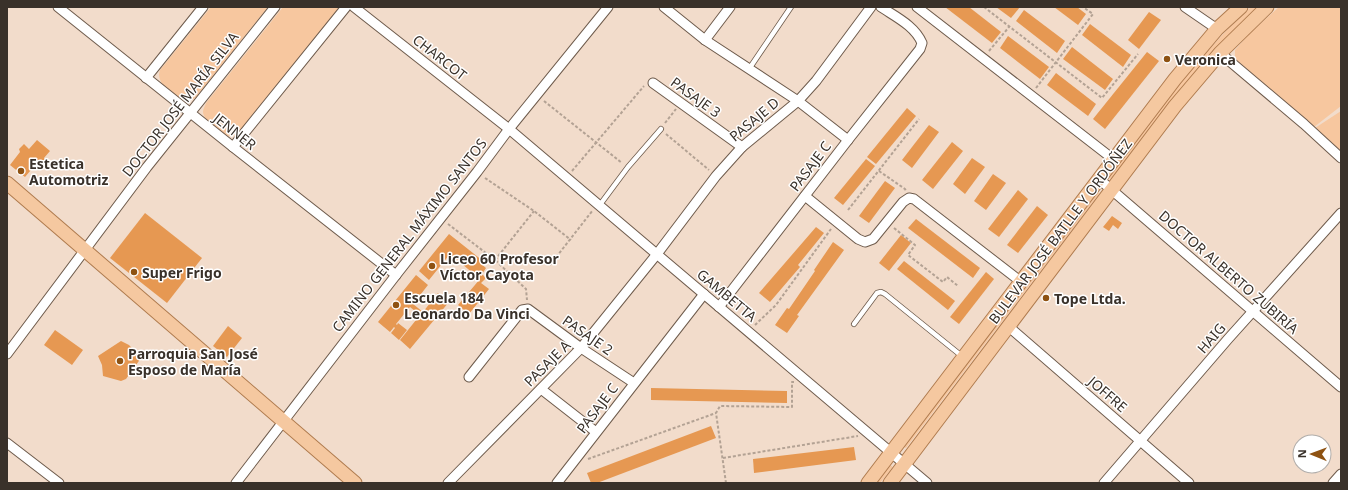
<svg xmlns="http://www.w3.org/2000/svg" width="1348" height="490" viewBox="0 0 1348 490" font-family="'Noto Sans',sans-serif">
  <rect width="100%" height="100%" fill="#f2dccb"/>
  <g fill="#f7c79f">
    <path d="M211,7H268L196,97L192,100H183C172,95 155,83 160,70Z"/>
    <path d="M283,7H339L336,13L237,136H228C222,133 203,120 203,112C203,109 205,106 206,103Z"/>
    <path d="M1251,7H1258C1203,58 1156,118 1112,179L1108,178L1178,84L1226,31Z"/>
    <polygon points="1279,7 1341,7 1341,106 1314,127 1235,59 1235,50 1249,34"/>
    <polygon points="1341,111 1341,151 1315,128"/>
    <polygon points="1098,191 1099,194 906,448 904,447 1096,192"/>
    <polygon points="889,465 892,466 892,468 880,483 875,483"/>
  </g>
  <g fill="#e69852">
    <polygon points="945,7 969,7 1001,32 992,43"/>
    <polygon points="996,7 1020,7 1011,18"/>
    <polygon points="1054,7 1077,7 1086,14 1078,25"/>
    <polygon points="1024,10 1065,41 1057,53 1016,21"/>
    <polygon points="1149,12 1161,20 1139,49 1128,40"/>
    <polygon points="1090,24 1131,55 1123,67 1082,35"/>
    <polygon points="1008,36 1049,67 1040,79 1000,48"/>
    <polygon points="1072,47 1113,79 1105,90 1063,59"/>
    <polygon points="1147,52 1159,61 1105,129 1093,119"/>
    <polygon points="1056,73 1096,104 1088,116 1047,85"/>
    <polygon points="907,108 916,116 876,164 867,157"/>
    <polygon points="929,125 939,132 912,168 902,160"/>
    <polygon points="37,140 50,151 44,158 45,160 39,167 36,164 25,177 10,165 20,152 19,149 24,144 29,149"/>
    <polygon points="952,142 963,151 933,189 922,180"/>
    <polygon points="972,158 985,167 965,194 953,184"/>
    <polygon points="866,159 875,166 843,205 834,198"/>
    <polygon points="993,174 1006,183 986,210 974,201"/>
    <polygon points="885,181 895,188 869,223 859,216"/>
    <polygon points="1018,190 1028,199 999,237 988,229"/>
    <polygon points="1037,206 1048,215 1018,253 1007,245"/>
    <polygon points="145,213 202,258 167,303 110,258"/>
    <polygon points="1112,216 1122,223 1118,229 1113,225 1109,231 1103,227"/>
    <polygon points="916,219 980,268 973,278 908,228"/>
    <polygon points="816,227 824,233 798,265 800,267 770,302 759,293"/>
    <polygon points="449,234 483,261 480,263 486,268 482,274 486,278 481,283 489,289 469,314 458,305 480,279 450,254 429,280 419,271"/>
    <polygon points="901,235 911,243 889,271 879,263"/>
    <polygon points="833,242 844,250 797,315 799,316 787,333 775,325 787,308 789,309 815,271 814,270"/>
    <polygon points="904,261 955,301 948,310 897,269"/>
    <polygon points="986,272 994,279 959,324 950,317"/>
    <polygon points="416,275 428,285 413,304 423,312 438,293 449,302 410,349 400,340 420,315 410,307 396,324 397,325 398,323 407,330 399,340 391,333 395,328 394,327 390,332 378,322"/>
    <polygon points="228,326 242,338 227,357 213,346"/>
    <polygon points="55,330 83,350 72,365 44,345"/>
    <polygon points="121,341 129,345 141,358 126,379 121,381 103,376 102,365 98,356"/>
    <polygon points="651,388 787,391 787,403 651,400"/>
    <polygon points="711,426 716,438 597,483 591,483 587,473"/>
    <polygon points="854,447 856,460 754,473 753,459"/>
  </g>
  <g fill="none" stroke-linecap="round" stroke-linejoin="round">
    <defs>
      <g id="lane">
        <polyline points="749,69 791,7"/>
        <polyline points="599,206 628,167 661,129"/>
        <polyline points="854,324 877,293 881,292 885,294 963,357"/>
      </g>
      <g id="street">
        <polyline points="58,7 233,147 396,275"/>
        <polyline points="354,7 509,129 927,483"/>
        <polyline points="664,7 705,40 798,101 848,140"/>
        <polyline points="917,7 1113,159"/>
        <polyline points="1185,7 1217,29"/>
        <polyline points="705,40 730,7"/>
        <polyline points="1220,53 1304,124 1341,158"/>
        <polyline points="146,78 203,7"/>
        <polyline points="653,83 742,147"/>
        <polyline points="233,147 346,7"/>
        <polyline points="1099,179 1341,387"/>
        <polyline points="805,196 858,239 865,242 873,239 903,202 909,198 914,199 1020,281"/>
        <path d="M719,307L848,140L920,49L922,43C915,26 896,17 881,7"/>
        <polyline points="1008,326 1189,483"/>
        <polyline points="7,354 147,167 275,7"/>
        <polyline points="469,377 522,310 528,309 581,348 634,383"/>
        <polyline points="541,389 596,432"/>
        <polyline points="7,443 59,483"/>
        <polyline points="236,483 396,275 477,172 509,129 608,7"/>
        <polyline points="448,483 581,348 657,254 716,176 742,147 798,101 816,81 871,7"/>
        <polyline points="557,483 704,294"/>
        <polyline points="1104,483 1228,339 1341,213"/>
        <polyline points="1333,483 1341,474"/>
      </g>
      <g id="primary">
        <polyline points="7,183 355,483"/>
        <polyline points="868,483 1175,79 1217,29 1241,7"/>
        <polyline points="890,483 1175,106 1220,53 1267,7"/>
      </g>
    </defs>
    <use href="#lane" stroke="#6e5b4c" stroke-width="6"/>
    <use href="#street" stroke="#6e5b4c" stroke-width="11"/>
    <use href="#primary" stroke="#af7b4e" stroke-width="15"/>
    <g stroke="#b3a294" stroke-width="2" stroke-dasharray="3 2" stroke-linecap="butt">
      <polyline points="984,7 1102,98 1138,54"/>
      <polyline points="989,51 1009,27"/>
      <polyline points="1036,88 1093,14 1083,7"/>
      <polyline points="544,101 622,163"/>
      <polyline points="665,123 676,109"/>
      <polyline points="666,134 709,170"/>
      <polyline points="572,171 644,86"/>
      <polyline points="879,171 905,189 906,191"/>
      <polyline points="485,178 534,211 571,240"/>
      <polyline points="848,210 919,119"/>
      <polyline points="448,224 495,260 526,289 527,300"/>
      <polyline points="894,228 915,245 908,255 943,282 947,277 958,286"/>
      <polyline points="495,260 534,211"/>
      <polyline points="550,265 593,210"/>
      <polyline points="755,325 776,305 831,229"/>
      <polyline points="723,458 858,436"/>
      <polyline points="588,459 716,413"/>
      <polyline points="583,483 584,483"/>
      <polyline points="726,483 716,413 720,406 792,407 792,382 794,382"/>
    </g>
    <use href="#lane" stroke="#fff" stroke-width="4.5"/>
    <use href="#street" stroke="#fff" stroke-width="9"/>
    <use href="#primary" stroke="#f5c8a0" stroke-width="13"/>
  </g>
  <g fill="#8e5212" stroke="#fff" stroke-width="1.5">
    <circle cx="1167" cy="59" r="4"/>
    <circle cx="21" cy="171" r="4"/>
    <circle cx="432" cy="266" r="4"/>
    <circle cx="134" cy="272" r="4"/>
    <circle cx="1046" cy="298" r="4"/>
    <circle cx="396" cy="305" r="4"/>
    <circle cx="120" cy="361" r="4"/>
  </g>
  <g text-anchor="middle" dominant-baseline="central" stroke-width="3" stroke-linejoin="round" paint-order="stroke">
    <g font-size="14" fill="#39312a" stroke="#fff">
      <text transform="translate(440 57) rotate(38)">CHARCOT</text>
      <text transform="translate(696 97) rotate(36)">PASAJE 3</text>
      <text transform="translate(180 104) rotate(-52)">DOCTOR JOSÉ MARÍA SILVA</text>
      <text transform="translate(754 119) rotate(-40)">PASAJE D</text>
      <text transform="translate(235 131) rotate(38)">JENNER</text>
      <text transform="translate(810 166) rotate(-53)">PASAJE C</text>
      <text transform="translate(1060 231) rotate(-53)">BULEVAR JOSÉ BATLLE Y ORDÓÑEZ</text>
      <text transform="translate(409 235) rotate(-52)">CAMINO GENERAL MÁXIMO SANTOS</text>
      <text transform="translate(1229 272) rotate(41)">DOCTOR ALBERTO ZUBIRÍA</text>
      <text transform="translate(727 295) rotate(40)">GAMBETTA</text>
      <text transform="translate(588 335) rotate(35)">PASAJE 2</text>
      <text transform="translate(1211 338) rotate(-49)">HAIG</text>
      <text transform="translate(547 363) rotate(-45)">PASAJE A</text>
      <text transform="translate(1108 394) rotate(41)">JOFFRE</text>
      <text transform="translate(597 408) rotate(-53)">PASAJE C</text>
    </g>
    <g font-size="14" font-weight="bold" fill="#39312a" stroke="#fff" text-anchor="start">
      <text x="1175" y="59">Veronica</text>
      <text x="29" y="163">Estetica<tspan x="29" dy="16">Automotriz</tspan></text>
      <text x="440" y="258">Liceo 60 Profesor<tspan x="440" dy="16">Víctor Cayota</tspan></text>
      <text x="142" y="272">Super Frigo</text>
      <text x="404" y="297">Escuela 184<tspan x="404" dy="16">Leonardo Da Vinci</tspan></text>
      <text x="1054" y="298">Tope Ltda.</text>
      <text x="128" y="353">Parroquia San José<tspan x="128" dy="16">Esposo de María</tspan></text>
    </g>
  </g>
  <rect width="1348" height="490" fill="none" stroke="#39312a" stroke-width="16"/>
  <g transform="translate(1312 454) rotate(271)"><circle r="19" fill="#ffffff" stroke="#b0adaa"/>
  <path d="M0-3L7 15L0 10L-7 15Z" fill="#8e5212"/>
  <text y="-6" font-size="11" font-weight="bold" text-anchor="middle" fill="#39312a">N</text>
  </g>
</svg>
